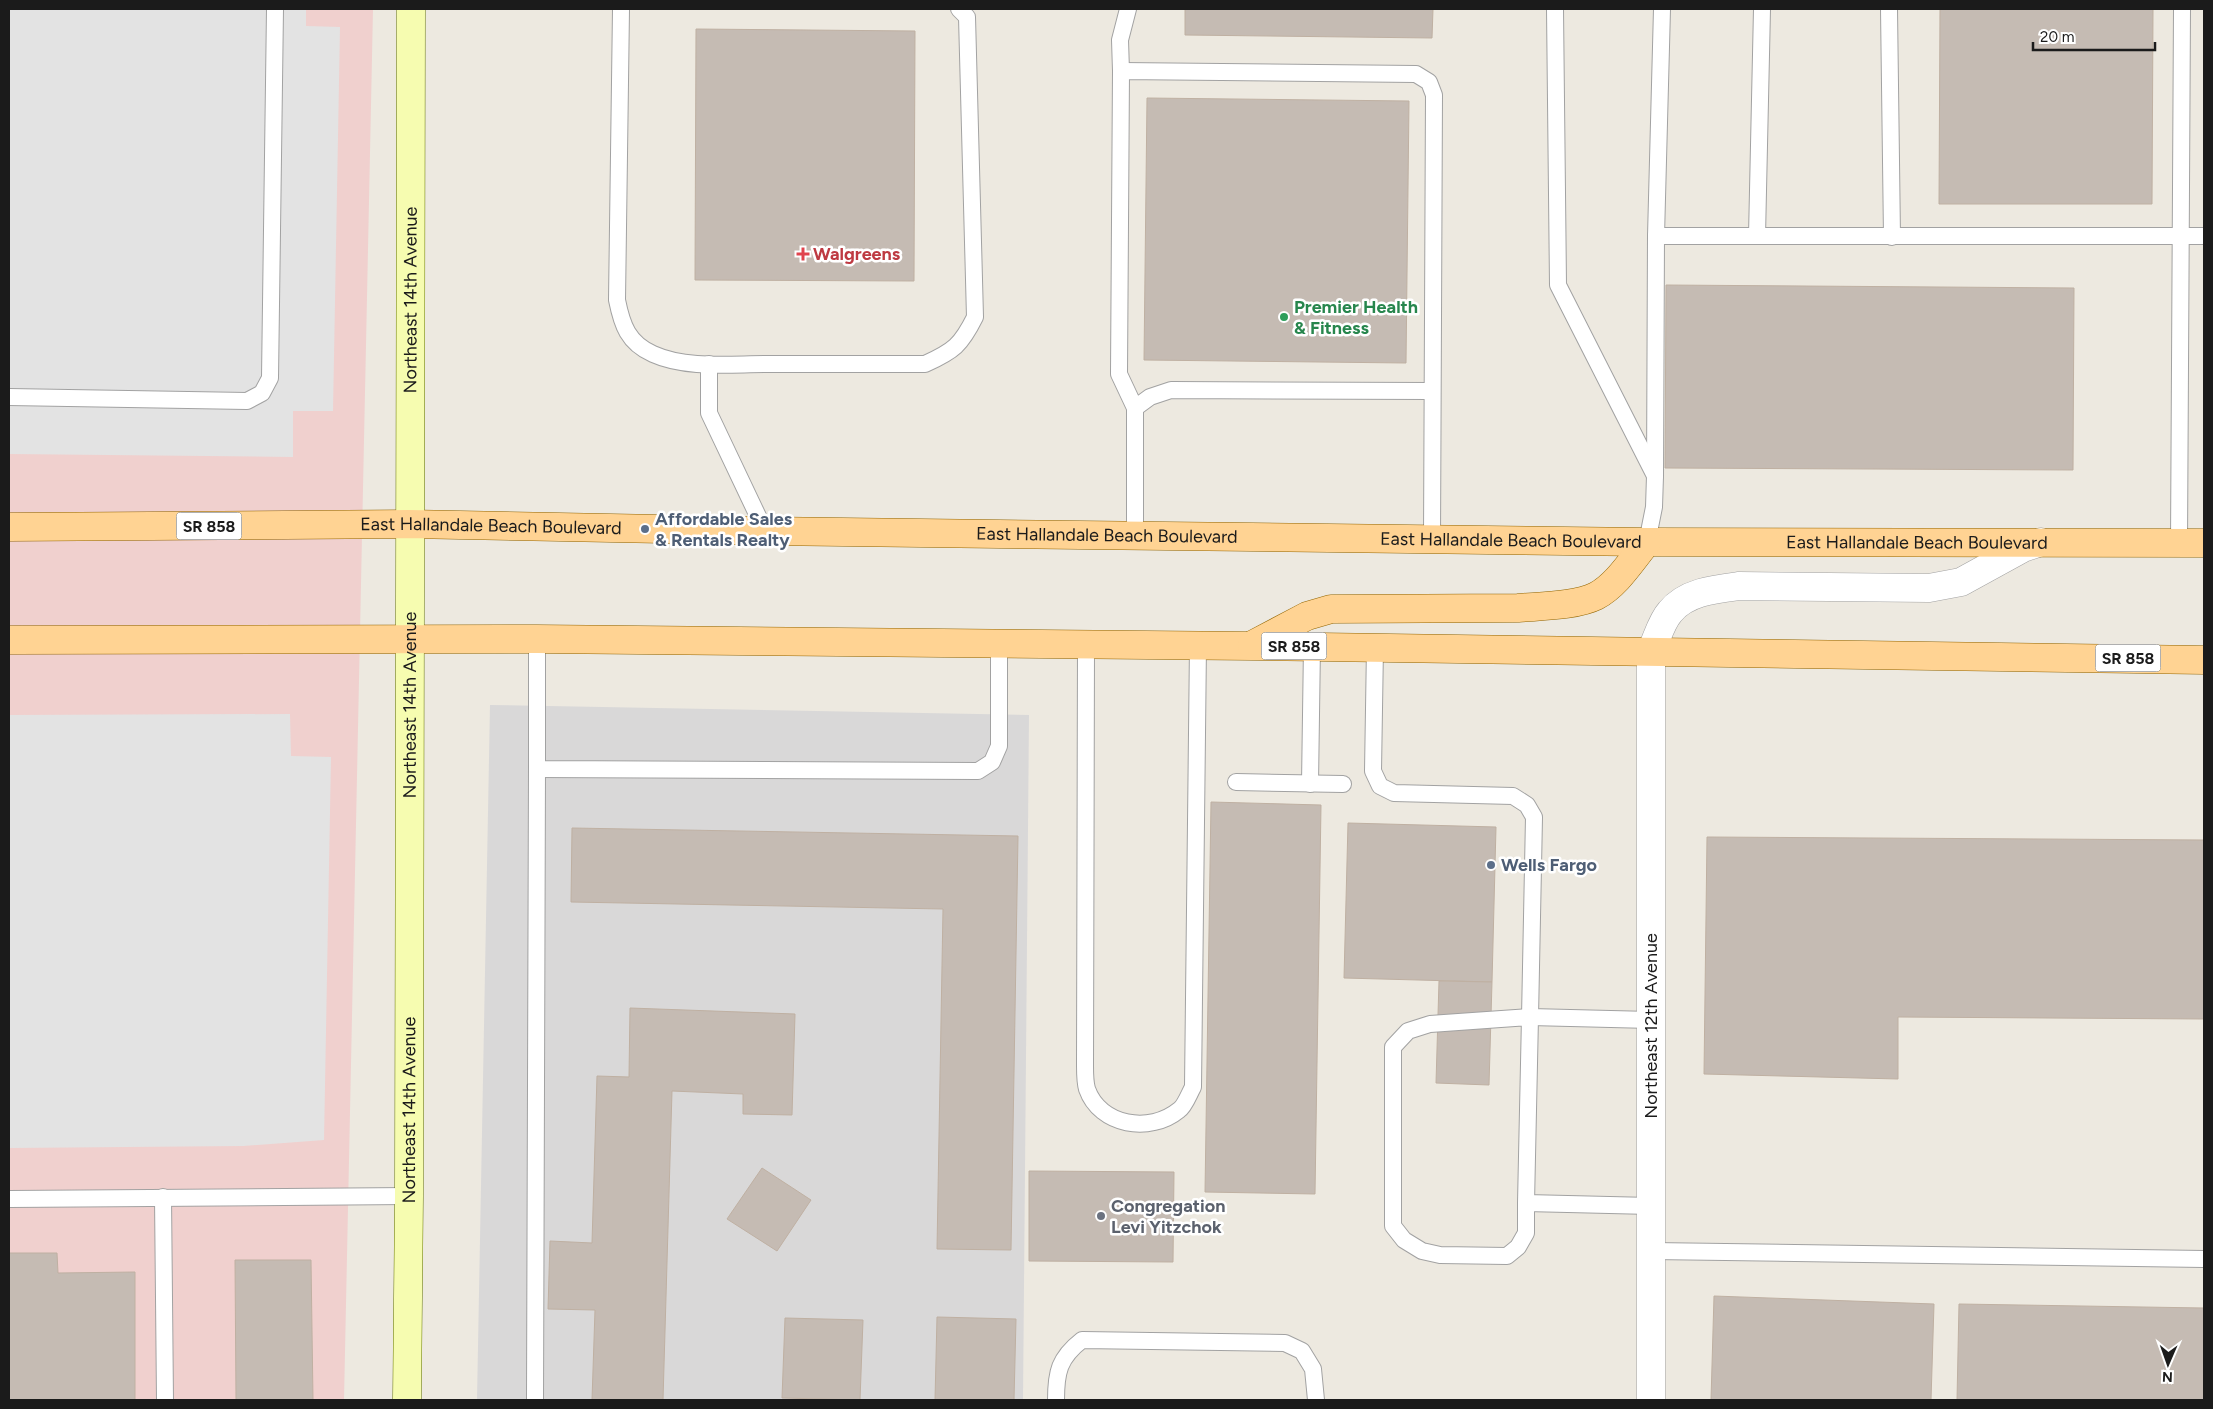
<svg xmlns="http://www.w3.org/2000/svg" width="2213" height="1409" viewBox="0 0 2213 1409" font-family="Figtree,sans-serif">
  <rect width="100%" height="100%" fill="#ede9e0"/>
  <polygon fill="#d9d8d8" points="490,705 1029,715 1023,1400 477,1400"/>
  <polygon fill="#f0d0ce" points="9,9 373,9 344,1400 9,1400"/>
  <g fill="#e3e3e3">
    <polygon points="9,9 306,9 306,26 340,27 333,411 293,411 293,457 9,454"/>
    <polygon points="290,714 291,756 331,757 324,1140 243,1146 9,1148 9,715"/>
  </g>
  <g fill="#c5bbb3" stroke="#bfb0a2">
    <polygon points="1185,9 1433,9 1432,38 1185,35"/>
    <polygon points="1940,9 2153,9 2152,204 1939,204"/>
    <polygon points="696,29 915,31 914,281 695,280"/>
    <polygon points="1147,98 1409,101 1406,363 1144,360"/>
    <polygon points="1666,285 2074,288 2073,470 1665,468"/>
    <polygon points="1211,802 1321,805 1315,1194 1205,1192"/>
    <polygon points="1348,823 1496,827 1492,982 1344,978"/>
    <polygon points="572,828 1018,836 1011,1250 937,1249 943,909 571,902"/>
    <polygon points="1707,837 2204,840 2204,1019 1898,1017 1898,1079 1704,1074"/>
    <polygon points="1439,981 1492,982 1489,1085 1436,1083"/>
    <polygon points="630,1008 795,1014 792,1115 743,1114 743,1094 672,1091 663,1400 592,1400 595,1310 548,1309 550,1241 592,1243 597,1076 629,1077"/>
    <polygon points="762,1168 811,1200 777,1251 727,1219"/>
    <polygon points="1029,1171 1174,1172 1173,1262 1029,1261"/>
    <polygon points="9,1253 57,1253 58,1273 135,1272 135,1400 9,1400"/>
    <polygon points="235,1260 311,1260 313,1400 236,1400"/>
    <polygon points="1714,1296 1934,1304 1931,1400 1711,1400"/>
    <polygon points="1959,1304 2204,1308 2204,1400 1957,1400"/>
    <polygon points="937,1317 1016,1319 1014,1400 935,1400"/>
    <polygon points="785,1318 863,1320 860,1400 782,1398"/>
  </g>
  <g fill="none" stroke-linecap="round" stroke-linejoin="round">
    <defs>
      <g id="lane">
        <path d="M621,9L617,300C622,325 628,343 653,354C686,369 730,364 766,364C819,364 872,364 925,364C954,351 961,345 975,317L967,17L959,9"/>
        <polyline points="1555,9 1558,285 1655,476 1654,507 1647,542"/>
        <polyline points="1889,9 1892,237"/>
        <polyline points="1121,71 1120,40 1128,9"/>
        <polyline points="1656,236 1662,9"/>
        <polyline points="1757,236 1762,9"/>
        <polyline points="709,364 709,413 765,531"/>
        <polyline points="9,397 247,401 262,393 270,378 275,9"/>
        <polyline points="1135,408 1150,397 1171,390 1432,391"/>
        <polyline points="1655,476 1656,236 2204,236"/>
        <polyline points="1135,534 1135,408 1119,374 1121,71 1416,74 1429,82 1434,95 1432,538"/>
        <polyline points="2179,543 2182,9"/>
        <polyline points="537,639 537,769 978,771 992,762 999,746 999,644"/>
        <path d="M1086,645L1085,1066C1085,1073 1085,1082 1087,1089C1100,1126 1150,1134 1179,1110C1185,1106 1189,1094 1193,1087L1198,645"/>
        <polyline points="1375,647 1373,771 1380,786 1394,793 1513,796 1527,805 1534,817 1530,1017 1651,1020"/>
        <polyline points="1236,782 1343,784"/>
        <polyline points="1310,784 1312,646"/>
        <polyline points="163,1197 165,1400"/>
        <polyline points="9,1199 409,1196"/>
        <polyline points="1526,1203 1526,1233 1518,1247 1507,1256 1440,1255 1422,1251 1404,1240 1393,1226 1393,1047 1408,1031 1430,1024 1530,1017 1526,1203 1651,1206"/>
        <polyline points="1652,1251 2204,1259"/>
        <polyline points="535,1400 537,769"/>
        <path d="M1056,1400C1056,1372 1059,1358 1082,1340L1285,1343L1302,1351L1313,1369L1316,1400"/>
      </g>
      <path id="street" d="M1651,1400V651C1657,639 1661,622 1670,612C1686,592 1715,589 1739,586L1929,588L1961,582L2023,548L2041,542"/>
      <g id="secondary">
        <path id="s1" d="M407,1400L409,1196L411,9"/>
      </g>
      <g id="primary">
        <path id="s2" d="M9,527L409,524L765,531L1647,542L2204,543"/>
        <polyline points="9,640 537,639 1251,646 2204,660"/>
        <path d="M1252,645L1307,616L1331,609L1518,608C1540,606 1576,606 1596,596C1617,585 1632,560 1647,542"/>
      </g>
    </defs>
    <use href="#lane" stroke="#a2a2a2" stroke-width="18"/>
    <use href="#street" stroke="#a2a2a2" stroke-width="29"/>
    <use href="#secondary" stroke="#647401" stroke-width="29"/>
    <use href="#primary" stroke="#926500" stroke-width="29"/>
    <use href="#lane" stroke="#fff" stroke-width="16"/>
    <use href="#street" stroke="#fff" stroke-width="28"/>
    <use href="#secondary" stroke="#f6fcb0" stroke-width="28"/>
    <use href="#primary" stroke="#ffd393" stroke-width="28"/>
  </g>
  <path fill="#e0444e" stroke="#fff" stroke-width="2" d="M800.5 246.5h5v5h5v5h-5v5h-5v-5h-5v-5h5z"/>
  <circle fill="#2e9e5b" stroke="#fff" stroke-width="2" cx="1284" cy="317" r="5"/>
  <g fill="#5c6f8a" stroke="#fff" stroke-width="2">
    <circle cx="645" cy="529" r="5"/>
    <circle cx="1491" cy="865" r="5"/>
  </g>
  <circle fill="#6b7280" stroke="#fff" stroke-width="2" cx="1101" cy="1216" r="5"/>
  <g text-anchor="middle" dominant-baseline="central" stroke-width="5" stroke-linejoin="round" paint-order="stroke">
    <g fill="#fff" stroke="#5f5f5f" stroke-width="1">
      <rect x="176.5" y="512.5" width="65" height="27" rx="4"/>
      <rect x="1261.5" y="632.5" width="65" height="27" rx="4"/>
      <rect x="2095.5" y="644.5" width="65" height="27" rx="4"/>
    </g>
    <g font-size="16" font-weight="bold" fill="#1b1b1b">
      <text x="209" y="526">SR 858</text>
      <text x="1294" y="646">SR 858</text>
      <text x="2128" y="658">SR 858</text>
    </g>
    <g font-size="18" font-weight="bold" fill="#be3a42" stroke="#fff" text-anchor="start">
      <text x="813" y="254">Walgreens</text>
    </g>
    <g font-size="18" fill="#1b1b1b" stroke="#fff">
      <text stroke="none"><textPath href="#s1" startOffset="1100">Northeast 14th Avenue</textPath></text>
      <text stroke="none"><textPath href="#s2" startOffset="482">East Hallandale Beach Boulevard</textPath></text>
      <text stroke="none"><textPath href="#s2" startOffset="1098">East Hallandale Beach Boulevard</textPath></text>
      <text stroke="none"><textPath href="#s2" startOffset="1502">East Hallandale Beach Boulevard</textPath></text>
      <text stroke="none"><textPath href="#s2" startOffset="1908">East Hallandale Beach Boulevard</textPath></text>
      <text stroke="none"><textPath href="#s1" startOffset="695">Northeast 14th Avenue</textPath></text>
      <text transform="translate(1651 1026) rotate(-90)">Northeast 12th Avenue</text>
      <text stroke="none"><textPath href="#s1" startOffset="290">Northeast 14th Avenue</textPath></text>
    </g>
    <g font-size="18" font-weight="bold" fill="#27864d" stroke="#fff" text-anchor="start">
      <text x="1294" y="307">Premier Health<tspan x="1294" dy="21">&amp; Fitness</tspan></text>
    </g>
    <g font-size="18" font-weight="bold" fill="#4e5e75" stroke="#fff" text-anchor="start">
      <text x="655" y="519">Affordable Sales<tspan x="655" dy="21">&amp; Rentals Realty</tspan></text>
      <text x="1501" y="865">Wells Fargo</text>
    </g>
    <g font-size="18" font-weight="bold" fill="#5b616d" stroke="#fff" text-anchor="start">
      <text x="1111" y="1206">Congregation<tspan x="1111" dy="21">Levi Yitzchok</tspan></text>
    </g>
  </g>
  <rect width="2213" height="1409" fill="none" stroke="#1b1b1b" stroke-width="20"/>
  <g transform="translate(2168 1364) rotate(182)" stroke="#ffffff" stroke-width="4" paint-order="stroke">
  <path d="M0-4L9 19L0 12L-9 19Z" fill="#1b1b1b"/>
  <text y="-8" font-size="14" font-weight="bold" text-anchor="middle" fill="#1b1b1b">N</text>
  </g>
  <path d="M2033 42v8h122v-8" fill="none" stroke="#1b1b1b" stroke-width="2.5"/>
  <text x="2040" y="42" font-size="15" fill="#1b1b1b" stroke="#ffffff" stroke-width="4" paint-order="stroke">20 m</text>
</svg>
